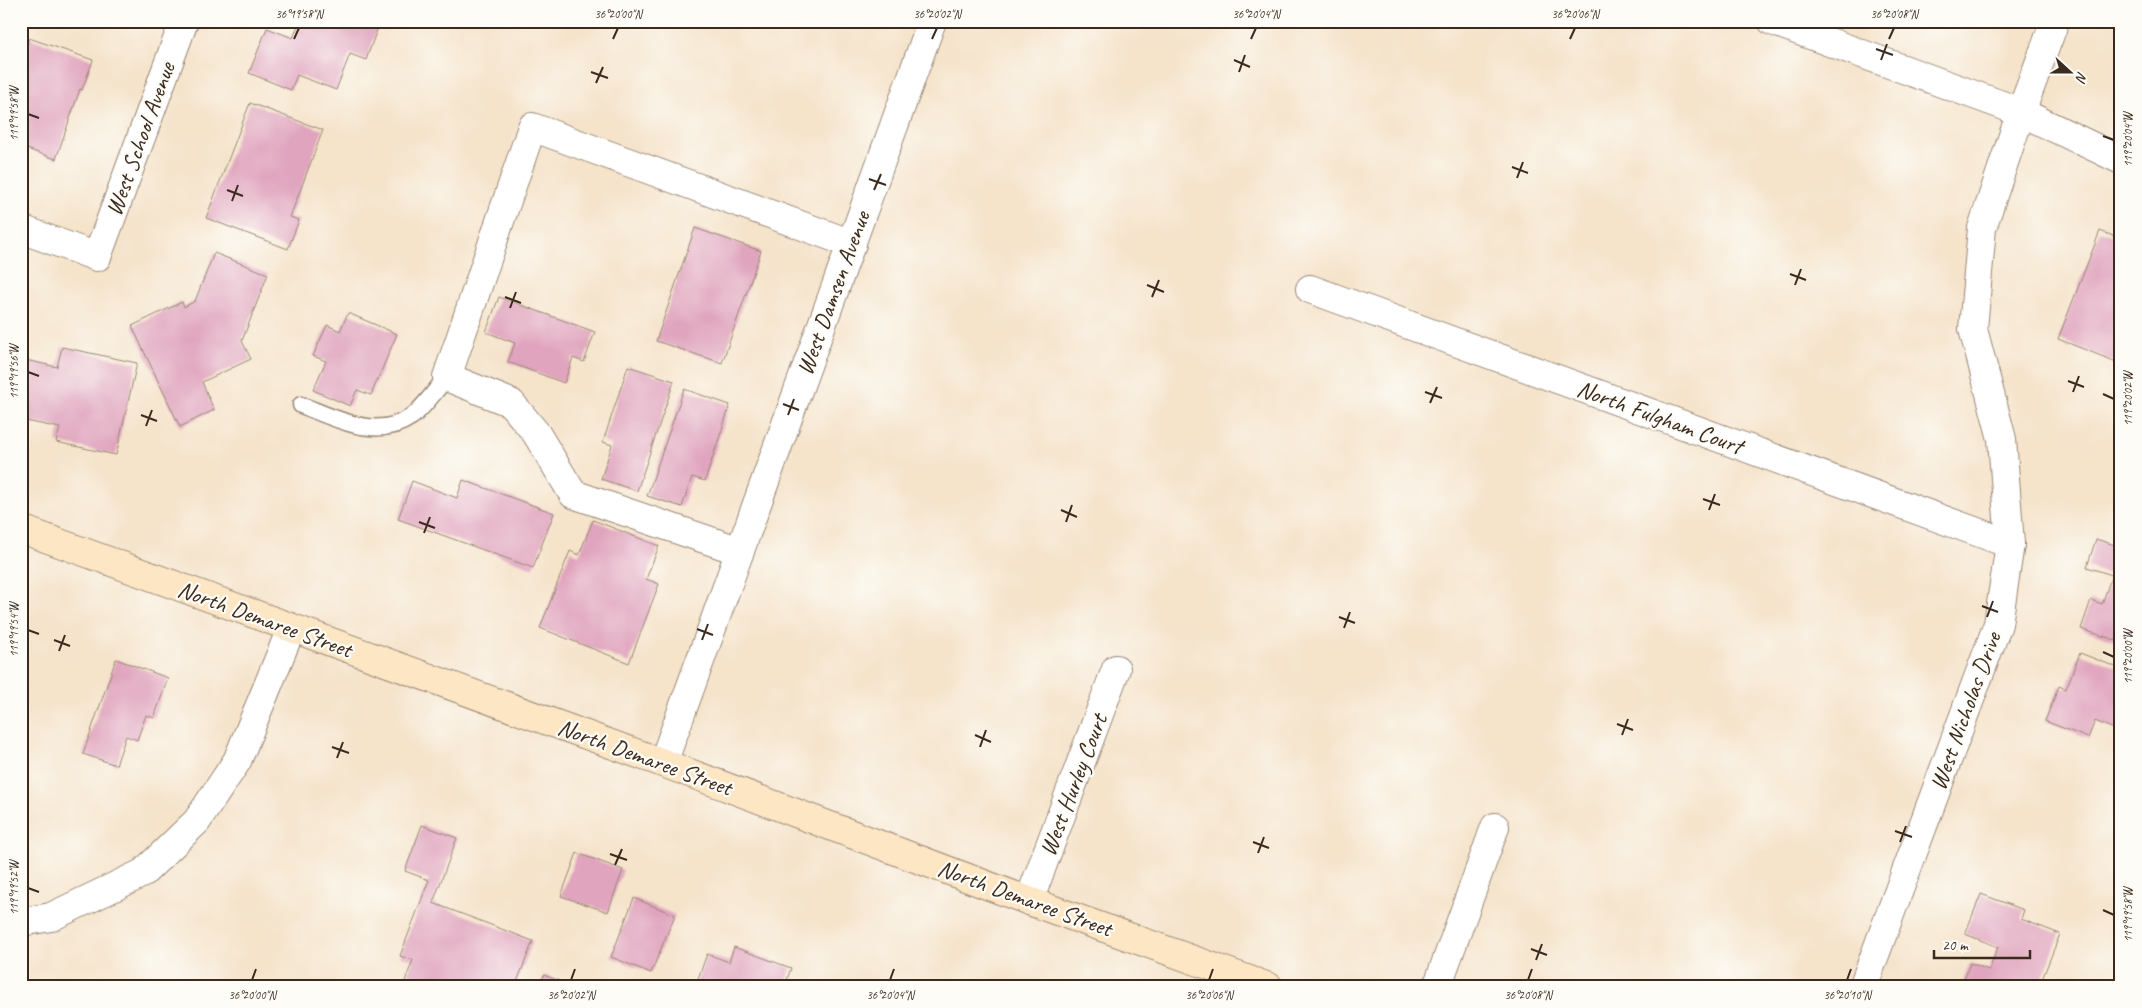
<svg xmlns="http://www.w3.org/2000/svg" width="2142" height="1008" viewBox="0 0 2142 1008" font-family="Caveat,sans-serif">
  <rect width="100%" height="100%" fill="#fdfcf7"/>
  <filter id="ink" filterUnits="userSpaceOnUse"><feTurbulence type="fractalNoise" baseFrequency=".02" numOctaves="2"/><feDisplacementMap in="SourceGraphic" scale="10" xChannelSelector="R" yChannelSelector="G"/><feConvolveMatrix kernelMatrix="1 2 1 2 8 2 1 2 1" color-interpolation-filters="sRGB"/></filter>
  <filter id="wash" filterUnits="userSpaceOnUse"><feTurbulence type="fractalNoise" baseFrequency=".0096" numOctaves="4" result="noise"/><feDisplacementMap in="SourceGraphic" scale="20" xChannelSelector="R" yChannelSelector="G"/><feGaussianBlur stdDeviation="1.12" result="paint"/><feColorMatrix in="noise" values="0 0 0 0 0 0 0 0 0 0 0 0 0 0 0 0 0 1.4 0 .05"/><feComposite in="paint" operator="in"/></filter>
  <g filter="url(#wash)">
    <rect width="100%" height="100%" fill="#f5e3ca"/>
    <g id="blocks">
      <g fill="#e0a4be">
        <polygon points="300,21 380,21 366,60 350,54 336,90 297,75 291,90 249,73 267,28 293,38"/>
        <polygon points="29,38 93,60 82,90 80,89 56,159 21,147 21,60"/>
        <polygon points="250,103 323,130 290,217 299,220 288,249 206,218"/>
        <polygon points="695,228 761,251 722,363 656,341"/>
        <polygon points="2100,231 2121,239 2121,359 2119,363 2058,339"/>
        <polygon points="214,253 268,274 242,341 251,359 202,382 214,410 180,427 132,326 182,302 184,307 195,301"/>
        <polygon points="499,297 595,332 584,362 573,358 564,383 508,362 515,343 486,332"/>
        <polygon points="348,313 397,334 371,395 357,390 350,406 313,390 326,361 313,356 327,325 340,331"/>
        <polygon points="62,347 137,363 116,455 56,442 60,428 21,420 21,359 57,367"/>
        <polygon points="628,366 674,381 637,491 601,479 612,445 603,442"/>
        <polygon points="684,389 730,405 705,481 692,477 682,507 647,496"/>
        <polygon points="463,480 554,513 533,568 398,519 412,481 457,498"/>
        <polygon points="593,520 659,546 646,579 659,584 629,663 540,628 570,551 579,555"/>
        <polygon points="2096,539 2121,547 2121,642 2081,629 2091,600 2102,604 2112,575 2087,567"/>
        <polygon points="2080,653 2121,669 2121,732 2095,721 2088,738 2045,721 2059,686 2066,689"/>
        <polygon points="116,659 168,678 154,718 146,715 137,740 126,736 116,765 83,754"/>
        <polygon points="422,825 457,838 433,903 533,941 515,987 411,987 404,984 413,960 400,956 429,880 405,871"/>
        <polygon points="577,853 623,870 608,912 561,896"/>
        <polygon points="1981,894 2024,910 2021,919 2060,934 2039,987 1961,987 1970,963 1989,970 1998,947 1965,934"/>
        <polygon points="634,898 675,915 651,973 611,957"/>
        <polygon points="734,947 791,968 786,983 796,987 695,987 707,954 729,962"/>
        <polygon points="544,975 575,987 540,987"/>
      </g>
    </g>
  </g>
  <g filter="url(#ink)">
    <use href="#blocks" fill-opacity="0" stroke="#988674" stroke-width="1"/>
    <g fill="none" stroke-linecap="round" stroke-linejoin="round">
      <defs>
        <path id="lane" d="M301,405C335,418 376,441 411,417C422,410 437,388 447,377"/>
        <g id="street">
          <polyline points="1772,21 2021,112 2121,160"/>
          <polyline points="21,229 97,257 184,21"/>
          <polyline points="1310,289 2010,544"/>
          <polyline points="740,551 573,494 536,433 511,403 447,377 532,127 852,244"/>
          <polyline points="663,763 932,21"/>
          <polyline points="1029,901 1116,669"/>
          <polyline points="21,922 51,917 143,873 197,821 237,761 291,629"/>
          <polyline points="1437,987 1495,827"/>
          <polyline points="1863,987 1998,624 2010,544 2002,439 1973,329 1982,228 2021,112 2055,21"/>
        </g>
        <polyline id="secondary" points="21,529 663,763 1029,901 1269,987"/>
      </defs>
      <use href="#lane" stroke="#988674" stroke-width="19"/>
      <use href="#street" stroke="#988674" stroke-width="30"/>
      <use href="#secondary" stroke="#988674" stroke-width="30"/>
      <use href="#lane" stroke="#fff" stroke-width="16"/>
      <use href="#street" stroke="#fff" stroke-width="28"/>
      <use href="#secondary" stroke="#fce6c4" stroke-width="28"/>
    </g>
  </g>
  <path fill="none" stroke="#3b2a1e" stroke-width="2" d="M294,39L299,28M613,39L618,28M932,39L937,28M1251,39L1256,28M1570,39L1575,28M1889,39L1894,28M1876,49L1893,55M1234,60L1250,67M1881,60L1887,44M591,72L608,78M1239,72L1245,55M596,83L603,67M28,114L39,118M2103,136L2114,140M1512,167L1528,173M1517,178L1523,162M869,179L886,185M227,190L243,196M874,190L881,174M232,201L238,185M1790,274L1806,280M1147,285L1164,292M1795,285L1801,269M505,297L521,303M1152,297L1159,280M510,308L516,292M28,372L39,376M2068,381L2084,387M1425,392L1442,398M2073,392L2079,376M2103,394L2114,399M1430,403L1437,387M783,404L799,410M141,415L157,421M788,415L794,399M146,426L152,410M1703,499L1720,505M1061,510L1077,517M1709,510L1715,494M419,522L435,528M1066,522L1072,505M424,533L430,517M1982,606L1998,612M1339,617L1355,623M1987,617L1993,601M1344,628L1350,612M697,629L713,635M28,630L39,634M54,640L70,646M702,640L708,624M59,651L65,635M2103,652L2114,657M1617,724L1633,730M975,735L991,742M1622,735L1628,719M332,747L349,753M980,747L986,730M337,758L343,742M1895,831L1912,837M1253,842L1269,848M1900,842L1906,826M1258,853L1264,837M610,854L627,860M615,865L622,849M28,888L39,892M2103,910L2114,915M1531,949L1547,955M1536,960L1542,944M252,980L256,969M571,980L575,969M890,980L894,969M1209,980L1213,969M1528,980L1532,969M1847,980L1851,969"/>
  <g text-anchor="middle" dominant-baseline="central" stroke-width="4.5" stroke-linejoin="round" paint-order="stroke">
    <g font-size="24" fill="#3b2a1e" stroke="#fdfcf7">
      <text transform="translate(140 139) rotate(-70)">West School Avenue</text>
      <text transform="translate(833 293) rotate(-70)">West Damsen Avenue</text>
      <text transform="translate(1660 417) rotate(20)">North Fulgham Court</text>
      <text transform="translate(265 619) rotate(20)">North Demaree Street</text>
      <text transform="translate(1965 711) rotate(-70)">West Nicholas Drive</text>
      <text transform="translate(645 757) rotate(20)">North Demaree Street</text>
      <text transform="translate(1073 785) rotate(-69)">West Hurley Court</text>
      <text transform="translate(1025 898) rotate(20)">North Demaree Street</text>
    </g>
  </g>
  <rect width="2142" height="1008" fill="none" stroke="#fdfcf7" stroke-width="55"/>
  <g transform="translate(2070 72) rotate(111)" stroke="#fdfcf7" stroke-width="4" paint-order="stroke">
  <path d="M0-4L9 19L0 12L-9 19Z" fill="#3b2a1e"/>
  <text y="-8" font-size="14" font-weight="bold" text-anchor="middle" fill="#3b2a1e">N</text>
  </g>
  <path d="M1934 950v8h96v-8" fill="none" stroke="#3b2a1e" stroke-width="2.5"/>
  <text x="1942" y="950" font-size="15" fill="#3b2a1e" stroke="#fdfcf7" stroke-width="4" paint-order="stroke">20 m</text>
  <rect x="28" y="28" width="2086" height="952" fill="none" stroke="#3b2a1e" stroke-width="2"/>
  <g font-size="12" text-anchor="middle" fill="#3b2a1e">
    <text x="299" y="18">36°19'58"N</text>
    <text x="618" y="18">36°20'00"N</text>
    <text x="937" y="18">36°20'02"N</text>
    <text x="1256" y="18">36°20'04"N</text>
    <text x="1575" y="18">36°20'06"N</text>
    <text x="1894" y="18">36°20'08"N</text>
    <text transform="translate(14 114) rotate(-90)" y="4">119°19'58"W</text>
    <text transform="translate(2128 140) rotate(-90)" y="4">119°20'04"W</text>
    <text transform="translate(14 372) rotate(-90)" y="4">119°19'56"W</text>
    <text transform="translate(2128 399) rotate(-90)" y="4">119°20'02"W</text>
    <text transform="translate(14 630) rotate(-90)" y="4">119°19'54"W</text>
    <text transform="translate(2128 657) rotate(-90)" y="4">119°20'00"W</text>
    <text transform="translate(14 888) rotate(-90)" y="4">119°19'52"W</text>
    <text transform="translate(2128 915) rotate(-90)" y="4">119°19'58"W</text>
    <text x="252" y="999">36°20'00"N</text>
    <text x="571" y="999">36°20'02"N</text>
    <text x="890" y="999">36°20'04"N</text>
    <text x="1209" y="999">36°20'06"N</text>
    <text x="1528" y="999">36°20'08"N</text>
    <text x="1847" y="999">36°20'10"N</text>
  </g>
</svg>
